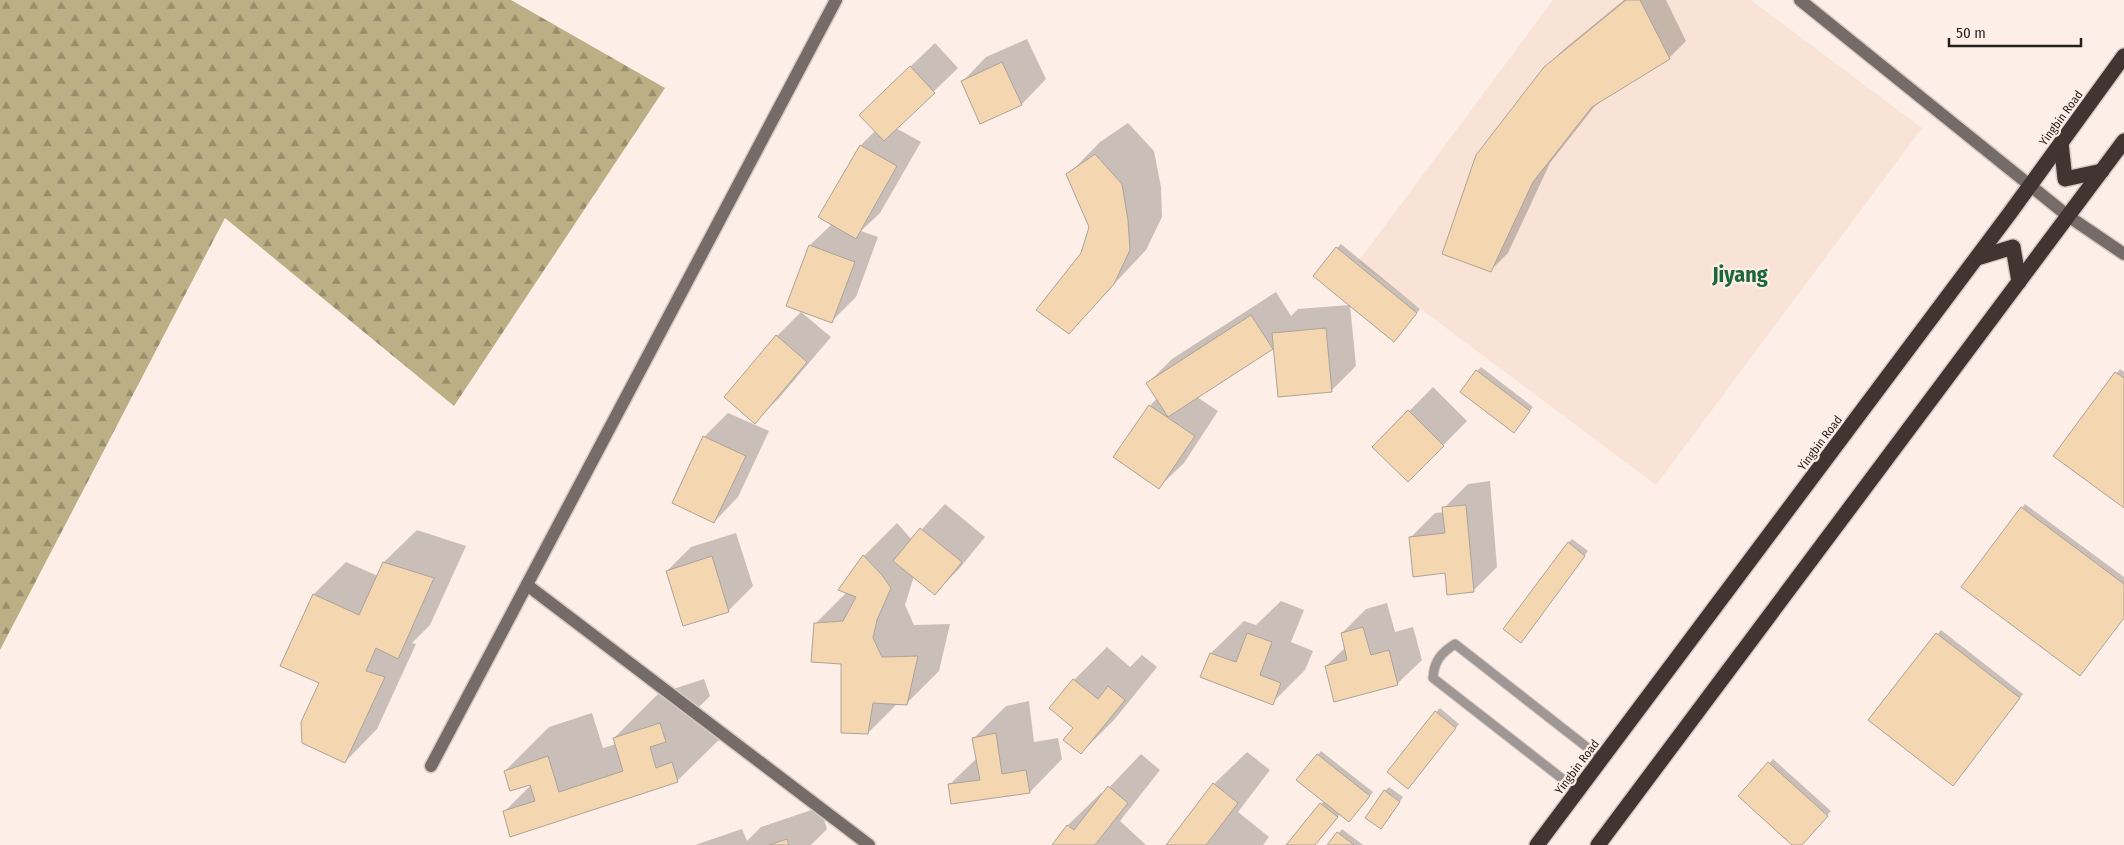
<svg xmlns="http://www.w3.org/2000/svg" width="2124" height="845" viewBox="0 0 2124 845" font-family="'Fira Sans Condensed',sans-serif">
  <defs>
    <pattern id="forest-firs" width="22" height="20" patternUnits="userSpaceOnUse" patternTransform="scale(1.25)"><rect width="22" height="20" fill="#bcaf85"/><path d="M5 1l3.5 6h-7zM16 11l3.5 6h-7z" fill="#998e6c"/></pattern>
  </defs>
  <rect width="100%" height="100%" fill="#fdefe7"/>
  <polygon fill="#f8e3d6" points="1553,0 1751,0 1922,128 1656,485 1358,262"/>
  <polygon fill="url(#forest-firs)" points="0,0 511,0 665,88 454,406 225,218 0,650"/>
  <g fill="#0003">
    <polygon points="1624,0 1666,0 1686,41 1669,58 1598,102 1550,163 1508,253 1491,270 1545,68 1563,50"/>
    <polygon points="1027,39 1046,79 1022,104 981,123 962,82 986,57"/>
    <polygon points="935,43 958,68 896,128 921,142 880,213 861,231 878,237 856,297 831,322 788,305 810,245 832,224 820,216 861,145 875,131 885,91"/>
    <polygon points="1128,123 1154,151 1161,187 1162,217 1146,250 1069,332 1082,254 1091,227 1068,175 1100,142"/>
    <polygon points="1341,244 1420,309 1397,337 1350,305 1356,366 1331,391 1275,346 1197,397 1218,411 1184,463 1159,487 1150,406 1157,398 1148,383 1172,359 1276,292 1291,316 1298,309 1349,305 1337,248"/>
    <polygon points="801,312 831,337 779,398 755,422 777,336"/>
    <polygon points="1481,367 1533,407 1518,427 1477,371"/>
    <polygon points="2120,369 2124,372 2124,507 2055,456"/>
    <polygon points="1433,387 1467,421 1408,481 1374,447"/>
    <polygon points="728,413 769,431 738,497 714,522 704,437"/>
    <polygon points="1490,481 1497,567 1473,591 1446,572 1411,537 1435,513 1444,512 1444,508 1468,484"/>
    <polygon points="945,504 985,537 959,569 935,593 914,576 905,605 914,625 950,624 939,671 906,704 898,703 868,733 842,663 815,624 847,592 840,589 864,556 897,523 912,540"/>
    <polygon points="2025,504 2124,577 2124,617 2080,675 2022,508"/>
    <polygon points="417,530 466,546 430,625 412,643 416,644 377,729 345,762 321,682 281,665 314,594 346,562 378,576 384,562"/>
    <polygon points="736,533 753,586 728,611 667,571 691,547"/>
    <polygon points="1572,539 1588,551 1524,637 1568,543"/>
    <polygon points="1281,601 1304,610 1291,642 1313,651 1305,670 1272,703 1202,676 1211,653 1244,621 1256,625"/>
    <polygon points="1387,603 1395,632 1413,627 1422,660 1397,684 1326,666 1346,647 1342,633 1366,609"/>
    <polygon points="1941,630 2023,694 1956,781 1870,720"/>
    <polygon points="1107,647 1130,667 1142,655 1157,667 1114,720 1081,753 1075,728 1074,680"/>
    <polygon points="704,679 710,696 696,710 701,724 716,719 722,737 677,781 504,812 534,782 505,771 549,727 592,713 603,748 616,744 614,738 658,694"/>
    <polygon points="1029,701 1034,742 1058,738 1062,759 1030,792 949,785 977,758 973,739 1006,706"/>
    <polygon points="1440,708 1459,724 1411,784 1436,712"/>
    <polygon points="1321,751 1373,792 1353,817 1340,814 1315,845 1288,845 1324,801 1318,755"/>
    <polygon points="1247,752 1270,770 1238,812 1269,837 1263,845 1168,845 1214,784"/>
    <polygon points="1141,754 1160,770 1120,821 1146,845 1054,845 1068,825 1101,793 1103,794"/>
    <polygon points="1773,759 1831,811 1800,845 1794,845 1740,796"/>
    <polygon points="1389,787 1403,797 1384,824 1385,791"/>
    <polygon points="820,807 827,829 811,845 695,845 742,829 747,841 761,827"/>
    <polygon points="1342,829 1363,845 1329,845"/>
  </g>
  <g fill="#f4d6b1" stroke="#aca398">
    <polygon points="1626,0 1640,0 1670,59 1592,107 1533,182 1491,272 1442,254 1476,155 1544,67"/>
    <polygon points="1002,62 1022,105 980,124 961,81"/>
    <polygon points="910,66 935,93 884,141 859,115"/>
    <polygon points="860,145 897,166 856,239 818,217"/>
    <polygon points="1095,154 1122,184 1128,220 1130,250 1114,284 1069,334 1036,310 1081,253 1089,227 1066,174"/>
    <polygon points="809,245 855,262 832,323 786,306"/>
    <polygon points="1336,247 1417,313 1394,342 1313,276"/>
    <polygon points="1251,315 1273,349 1168,417 1146,383"/>
    <polygon points="1326,328 1332,392 1278,397 1272,333"/>
    <polygon points="776,335 807,362 755,424 724,397"/>
    <polygon points="1476,370 1530,411 1514,433 1460,392"/>
    <polygon points="2115,372 2124,378 2124,508 2053,456"/>
    <polygon points="1149,405 1195,436 1159,489 1113,457"/>
    <polygon points="1408,410 1444,446 1408,482 1372,447"/>
    <polygon points="703,436 746,456 714,523 672,503"/>
    <polygon points="1466,505 1474,592 1447,595 1445,573 1413,577 1409,537 1445,533 1442,507"/>
    <polygon points="2021,507 2124,584 2124,618 2080,676 1961,587"/>
    <polygon points="920,528 962,562 935,595 893,561"/>
    <polygon points="1568,542 1585,556 1521,643 1503,629"/>
    <polygon points="863,555 882,575 891,588 877,620 873,638 882,657 918,656 907,705 873,703 868,734 841,733 841,664 811,662 814,623 843,621 856,597 838,590"/>
    <polygon points="712,556 729,612 683,626 666,571"/>
    <polygon points="383,562 434,578 398,659 376,648 366,671 385,677 345,763 302,743 301,722 319,683 280,666 313,594 359,615"/>
    <polygon points="1363,627 1371,655 1389,650 1398,685 1334,702 1325,666 1347,660 1341,633"/>
    <polygon points="1247,633 1272,642 1260,675 1281,683 1273,705 1200,677 1210,653 1236,662"/>
    <polygon points="1936,633 2020,698 1953,786 1868,720"/>
    <polygon points="1073,679 1098,699 1108,686 1125,700 1081,754 1063,740 1073,728 1049,708"/>
    <polygon points="1435,711 1456,728 1408,789 1387,772"/>
    <polygon points="660,723 666,742 650,747 656,768 672,762 678,782 510,837 503,811 535,801 530,785 510,791 504,771 548,756 559,792 623,771 613,738"/>
    <polygon points="996,733 1002,774 1026,770 1030,793 951,804 948,784 980,780 972,738"/>
    <polygon points="1317,754 1370,796 1349,822 1296,780"/>
    <polygon points="1768,762 1828,816 1802,845 1792,845 1738,796"/>
    <polygon points="1213,783 1238,803 1206,845 1166,845"/>
    <polygon points="1108,786 1128,803 1095,845 1052,845 1067,825 1074,830"/>
    <polygon points="1384,790 1400,802 1381,829 1365,818"/>
    <polygon points="1320,803 1338,817 1315,845 1286,845"/>
    <polygon points="1337,832 1354,845 1327,845"/>
    <polygon points="787,839 789,845 769,845"/>
  </g>
  <g fill="none" stroke-linecap="round" stroke-linejoin="round">
    <defs>
      <path id="lane" d="M1578,791L1433,678C1434,661 1441,653 1455,644L1602,759"/>
      <g id="secondary">
        <polyline points="1800,0 2068,216 2124,254"/>
        <polyline points="527,585 869,845"/>
        <polyline points="431,766 836,0"/>
      </g>
      <g id="highway">
        <polyline points="2061,143 2065,179 2102,171"/>
        <polyline points="1977,258 2013,247 2019,282"/>
        <polyline points="1537,845 2010,213 2124,56"/>
        <polyline points="1598,845 2124,141"/>
      </g>
    </defs>
    <use href="#lane" stroke="#d6cac2" stroke-width="11"/>
    <use href="#secondary" stroke="#d6cac2" stroke-width="15"/>
    <use href="#highway" stroke="#d6cac2" stroke-width="18"/>
    <use href="#lane" stroke="#9e9795" stroke-width="9"/>
    <use href="#secondary" stroke="#756c69" stroke-width="12"/>
    <use href="#highway" stroke="#413431" stroke-width="15"/>
  </g>
  <g text-anchor="middle" dominant-baseline="central" stroke-width="4.5" stroke-linejoin="round" paint-order="stroke">
    <g font-size="12" fill="#241f1c" stroke="#fdefe7">
      <text transform="translate(2061 118) rotate(-54)">Yingbin Road</text>
      <text transform="translate(1820 443) rotate(-53)">Yingbin Road</text>
      <text transform="translate(1577 767) rotate(-53)">Yingbin Road</text>
    </g>
    <g font-size="22" font-weight="bold" fill="#1d673c" stroke="#fdefe7">
      <text x="1740" y="274">Jiyang</text>
    </g>
  </g>
  <path d="M1949 38v8h132v-8" fill="none" stroke="#241f1c" stroke-width="2.5"/>
  <text x="1956" y="38" font-size="15" fill="#241f1c" stroke="#fdefe7" stroke-width="4" paint-order="stroke">50 m</text>
</svg>
